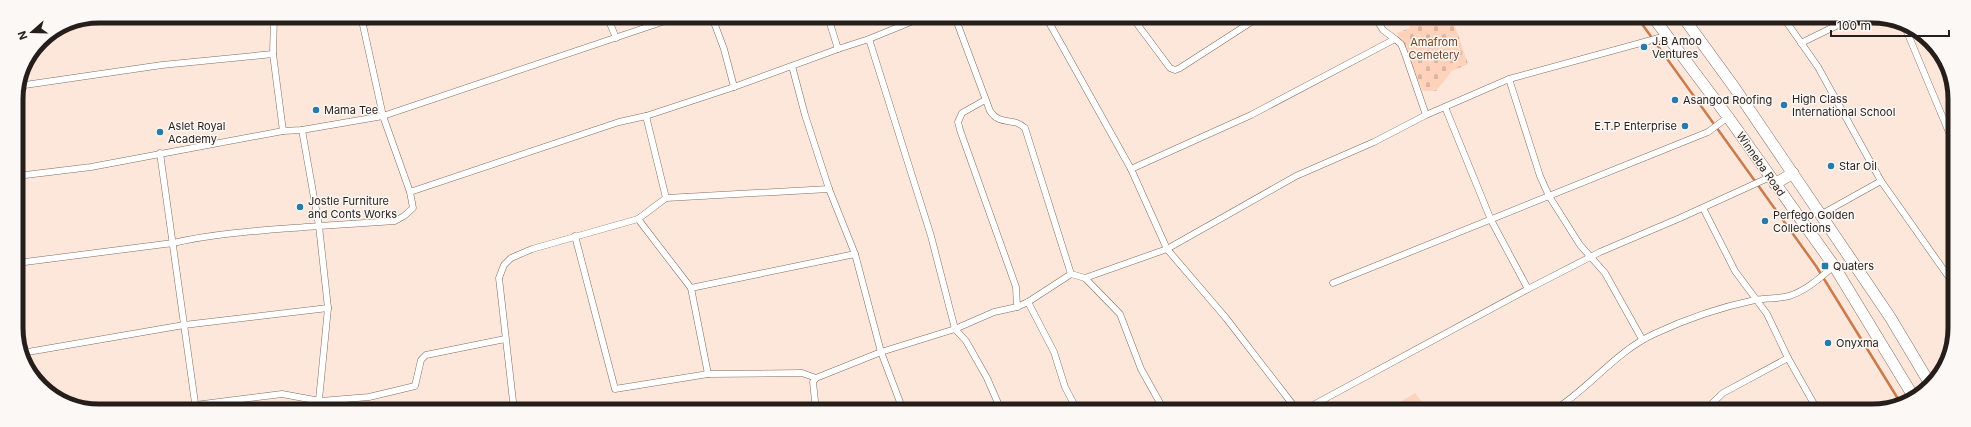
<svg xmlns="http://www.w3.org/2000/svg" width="1971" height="427" viewBox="0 0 1971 427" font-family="Inter,sans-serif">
  <defs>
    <pattern id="cemetery-stones" width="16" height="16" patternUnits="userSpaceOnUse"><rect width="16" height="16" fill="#ffd3bb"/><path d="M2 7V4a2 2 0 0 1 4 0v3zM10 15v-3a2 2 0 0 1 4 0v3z" fill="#dab5a0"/></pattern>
  </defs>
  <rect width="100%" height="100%" fill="#fde7db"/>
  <polygon fill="url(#cemetery-stones)" points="1406,17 1452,17 1468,64 1452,71 1436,91 1423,91 1397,33 1410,28"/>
  <polygon fill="#ffd3bb" points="1415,393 1428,410 1387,410"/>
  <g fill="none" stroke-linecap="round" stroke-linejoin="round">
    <polyline stroke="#ca7b4b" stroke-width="2.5" points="1637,17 1816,266 1900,402"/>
    <defs>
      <g id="minor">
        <polyline points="274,16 273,54 283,131"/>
        <polyline points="361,16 383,116 410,192"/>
        <polyline points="607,16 616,38"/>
        <polyline points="712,17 724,49 734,87"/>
        <polyline points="828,17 838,49"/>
        <path d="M955,17L990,111C1001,127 1012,116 1025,128L1071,274"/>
        <polyline points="1046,17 1131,169 1167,249 1226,318 1297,410"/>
        <polyline points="1132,17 1170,68 1175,70 1180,68 1259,17"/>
        <polyline points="1375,17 1383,30 1395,39"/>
        <polyline points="1783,17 1818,67 1881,181 1953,283"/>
        <polyline points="363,23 389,16"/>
        <polyline points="1905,27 1953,142"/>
        <polyline points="869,39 931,236 955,329 966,341 987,378 1001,410"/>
        <polyline points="1801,43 1852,18"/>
        <polyline points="792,66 805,115 829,189 855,254 881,352 903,410"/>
        <polyline points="1509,79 1540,176 1549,196 1580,245 1605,273 1642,339"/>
        <polyline points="18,86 162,65 273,54"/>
        <polyline points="985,100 962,113 958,122 960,130 1016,287 1017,307"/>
        <polyline points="1445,107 1491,220 1528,289"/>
        <polyline points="646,116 666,198"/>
        <polyline points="160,153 196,410"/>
        <polyline points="1131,169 1251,115 1395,39 1401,44 1405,54 1426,115"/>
        <polyline points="17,176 91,167 283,131 302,130 383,116 677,17"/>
        <polyline points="1703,208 1735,271 1767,314 1788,358 1818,411"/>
        <polyline points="1820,215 1881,181"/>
        <polyline points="638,219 691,288"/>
        <polyline points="575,236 615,389 708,374"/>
        <path d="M17,263L173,243C221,232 270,230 319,226L302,130"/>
        <polyline points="1085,278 1120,314 1141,369 1164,410"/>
        <polyline points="1333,283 1708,132 1728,117"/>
        <polyline points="1028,302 1054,352 1065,387 1077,410"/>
        <polyline points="22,353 184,325 328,308"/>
        <polyline points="816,378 802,373 708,374 691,288 855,254"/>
        <polyline points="174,410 195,405 282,394 320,401 369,397 415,386 421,360 426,355 505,339"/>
        <polyline points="318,410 328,308 319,226 395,221 404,216 413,208 410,192 619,122 646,116 734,87 838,49 869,39 923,17"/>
        <polyline points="514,410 499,278 504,265 511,258 532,249 638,219 666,198 829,189"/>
        <polyline points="816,410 813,382 816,378 881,352 955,329 994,312 1017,307 1028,302 1071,274 1085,278 1167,249 1296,176 1374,142 1426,115 1509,79 1666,36"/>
        <polyline points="1304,410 1528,289 1600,252 1680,218 1770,177"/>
        <path d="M1553,411C1590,388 1615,352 1654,334C1686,319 1721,307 1755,300C1766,298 1778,299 1789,296C1806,291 1821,277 1834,266"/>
        <polyline points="1704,411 1723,393 1788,358"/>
      </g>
      <g id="trunk">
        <polyline points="1653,17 1728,117 1834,266 1913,396"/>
        <polyline points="1683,17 1734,87 1890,317 1930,384"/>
        <polyline points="1775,184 1793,173"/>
      </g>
    </defs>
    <use href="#minor" stroke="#806d62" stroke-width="7"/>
    <use href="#trunk" stroke="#806d62" stroke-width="12"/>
    <use href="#minor" stroke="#fff" stroke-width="6"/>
    <use href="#trunk" stroke="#fff" stroke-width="11"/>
  </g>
  <g fill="#257bab" stroke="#fcf8f5" stroke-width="1.5">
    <circle cx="1644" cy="47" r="4"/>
    <circle cx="1675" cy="100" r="4"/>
    <circle cx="1784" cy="105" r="4"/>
    <circle cx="316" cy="110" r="4"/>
    <circle cx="1685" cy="126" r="4"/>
    <circle cx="160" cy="132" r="4"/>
    <circle cx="1831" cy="166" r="4"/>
    <circle cx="300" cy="207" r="4"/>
    <circle cx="1765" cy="221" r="4"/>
    <rect x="1821" y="262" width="8" height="8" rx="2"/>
    <circle cx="1828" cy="343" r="4"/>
  </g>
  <g text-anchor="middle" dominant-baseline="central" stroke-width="3" stroke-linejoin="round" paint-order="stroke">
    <g font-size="11" fill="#261e1a" stroke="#fcf8f5" text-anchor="start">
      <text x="1652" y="41">J.B Amoo<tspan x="1652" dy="13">Ventures</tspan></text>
      <text x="1792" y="99">High Class<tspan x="1792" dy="13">International School</tspan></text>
      <text x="1683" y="100">Asangod Roofing</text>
      <text x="324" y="110">Mama Tee</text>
      <text x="168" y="126">Aslet Royal<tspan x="168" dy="13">Academy</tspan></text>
      <text x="1677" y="126" text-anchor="end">E.T.P Enterprise</text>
      <text x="1839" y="166">Star Oil</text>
      <text x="308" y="201">Jostle Furniture<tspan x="308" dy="13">and Conts Works</tspan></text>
      <text x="1773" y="215">Perfego Golden<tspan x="1773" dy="13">Collections</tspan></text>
      <text x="1833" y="266">Quaters</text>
      <text x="1836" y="343">Onyxma</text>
    </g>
    <g font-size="11" fill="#753f1d" stroke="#fcf8f5">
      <text x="1434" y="42">Amafrom<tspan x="1434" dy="13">Cemetery</tspan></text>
    </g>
    <g font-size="11" fill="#261e1a" stroke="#fcf8f5">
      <text transform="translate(1761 164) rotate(55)">Winneba Road</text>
    </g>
  </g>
  <path d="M0 0H1971V427H0ZM99 23H1872A76 76 0 0 1 1948 99V328A76 76 0 0 1 1872 404H99A76 76 0 0 1 23 328V99A76 76 0 0 1 99 23Z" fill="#fcf8f5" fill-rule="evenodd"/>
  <path fill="none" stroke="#261e1a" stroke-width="5" d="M99 23H1872A76 76 0 0 1 1948 99V328A76 76 0 0 1 1872 404H99A76 76 0 0 1 23 328V99A76 76 0 0 1 99 23Z"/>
  <g transform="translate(32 32) rotate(250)" stroke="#fcf8f5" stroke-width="3" paint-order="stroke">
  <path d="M0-3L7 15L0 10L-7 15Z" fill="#261e1a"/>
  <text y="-6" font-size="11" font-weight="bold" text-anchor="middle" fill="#261e1a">N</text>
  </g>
  <path d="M1831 30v6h118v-6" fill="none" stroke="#261e1a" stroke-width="2"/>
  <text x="1837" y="30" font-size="12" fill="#261e1a" stroke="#fcf8f5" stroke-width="3" paint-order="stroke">100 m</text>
</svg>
